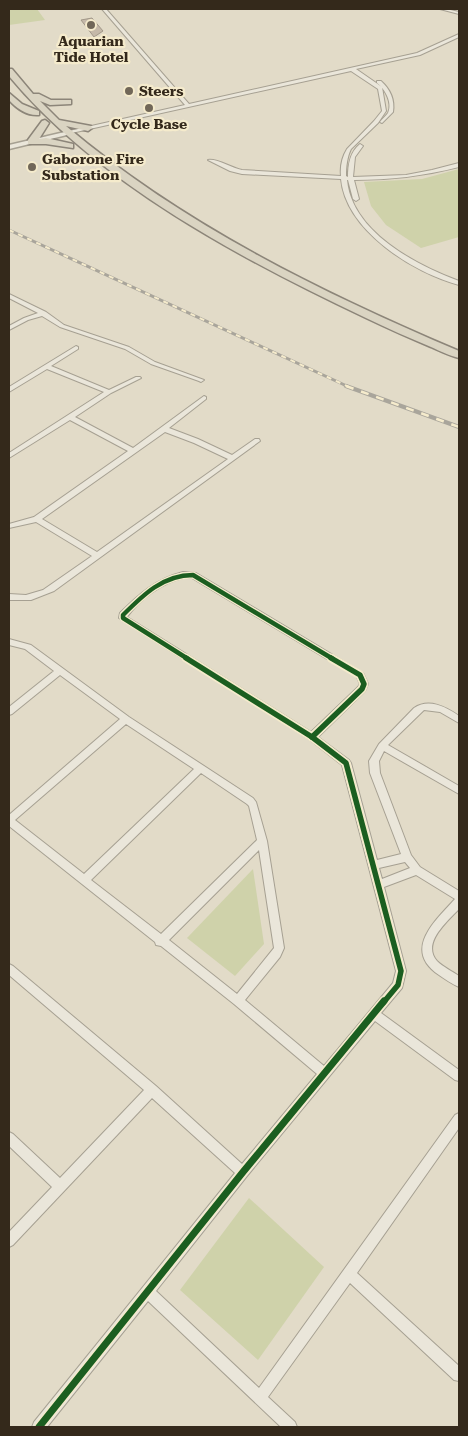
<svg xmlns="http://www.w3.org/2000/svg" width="468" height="1436" viewBox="0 0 468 1436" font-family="'Roboto Serif',serif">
  <rect width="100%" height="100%" fill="#e2dbc8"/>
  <g fill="#cfd2aa">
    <polygon points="9,9 37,9 45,20 9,25"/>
    <polygon points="459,169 459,237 421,248 386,225 371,206 364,182 422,179"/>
    <polygon points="253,869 264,944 235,976 187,938"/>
    <polygon points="249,1198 324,1267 258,1360 180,1290"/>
  </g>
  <polygon fill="#c5b9a9" stroke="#a19788" points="92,18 103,31 94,37 81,20"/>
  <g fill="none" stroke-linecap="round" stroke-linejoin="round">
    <defs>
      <g id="minor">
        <path d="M102,9H106L189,104L417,53L459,34V37L420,55L356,69L382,87L386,111L378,123L351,149C347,157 346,167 346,176L348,177C348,164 350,152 360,144L363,146L355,157L353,177L406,175L432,170L459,163V167C424,176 390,180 354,180L359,199L356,201L353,199L348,180H347C352,232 416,265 459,281V285C414,273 346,231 341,179L242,174L230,171L208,160C216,158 232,168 242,170L341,176C340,167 342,157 347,149L374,121L382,111L378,89L351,71L67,134V132L69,131L185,105Z"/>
        <polygon points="440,9 446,9 459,12 459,14"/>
        <path d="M377,81H381C390,89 395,100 393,112L382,123L380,122C382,119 386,116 388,113C393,103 385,89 377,83Z"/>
        <polygon points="9,294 46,312 64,325 129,347 155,362 204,380 201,382 199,381 151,364 125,349 60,327 42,316 28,320 9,330 9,326 24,318 38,313 9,298"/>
        <path d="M76,346L78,347V349L51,366L109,390L136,377H140L141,378L111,393L75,417L133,448L204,396L206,397V399L169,428L198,439L232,455L255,439H259L260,441L54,591L31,600H9V594L26,595L43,590L92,556L36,522L9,528V524L34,517L128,451L70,420L9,458V453L104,392L47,369L9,392V387ZM165,432L194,443L228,459L97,552L42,519Z"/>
        <path d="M183,572L196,573L363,673L368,684L365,691L318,737L349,760L351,763L377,860L401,854L370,773L369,761L379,744L414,708C429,698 446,707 459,716V723L440,712L424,710L388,745L459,786V794L384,751L379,761L380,773L411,855L420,867L459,891V909C448,921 421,943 437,961C443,967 452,971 459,976V987C452,984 445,979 439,975C402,950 435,921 455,899L416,875L384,887L406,971L402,988L381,1013L459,1070V1081L455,1080L375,1021L247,1176L156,1291L259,1388L455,1115L459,1113V1128L357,1273L459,1366V1381L454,1380L350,1283L268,1397L295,1422L297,1427H281L148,1301L47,1427H32L34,1422L235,1173L152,1098L13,1245L9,1247V1232L52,1187L9,1146V1132L13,1134L60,1178L144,1090L9,975V964L13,966L156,1086L242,1164L317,1074L234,1004L161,946L156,945L155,942L9,826V815L120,719L60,675L12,714L9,715V707L54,671L25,649L9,645V639L31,645L129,717L253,798L256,802L267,841L284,948L280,957L245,1000L324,1066L393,983L396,971L342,765L309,739L119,618L120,613C139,594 156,579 183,572ZM183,578H192L357,677L360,684L358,687L311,732L127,617C140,599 161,583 183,578ZM126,724L194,769L84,874L15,820ZM201,773L247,804L249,806L257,840L161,934L91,880ZM259,850L274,948L237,994L169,940ZM405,862L410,868L382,879L379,868Z"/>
      </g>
      <polygon id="tertiary" points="69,131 71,132 71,134 9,149 9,145"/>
      <g id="trunk">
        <path d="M9,69H12L33,94H39L51,100H71V104L50,105L40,101L59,120L91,126L92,128L88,131L66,126C182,224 320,292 459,351V358C450,356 440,351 431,347C409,338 387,328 366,318C241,259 98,183 9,76Z"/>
        <path d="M9,93L22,104L39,111V115C27,116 16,108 9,100Z"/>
        <polygon points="45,120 49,123 39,139 46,138 73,144 73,148 46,144 28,144 28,140 42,121"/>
      </g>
    </defs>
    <use href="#minor" stroke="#a6a092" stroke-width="2"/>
    <use href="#tertiary" stroke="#a6a092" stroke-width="3"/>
    <use href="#trunk" stroke="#8c8579" stroke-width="3"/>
    <use href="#minor" fill="#eae6da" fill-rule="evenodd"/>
    <use href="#tertiary" fill="#eae6da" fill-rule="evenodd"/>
    <use href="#trunk" fill="#dad4c2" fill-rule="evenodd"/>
    <defs>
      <polyline id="rail-far1" points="9,230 349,387"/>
      <polyline id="rail" points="346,386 459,427"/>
    </defs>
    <use href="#rail-far1" stroke="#a9a59b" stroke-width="3"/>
    <use href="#rail" stroke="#a9a59b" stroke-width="4.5"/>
    <use href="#rail-far1" stroke="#f5ebcc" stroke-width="2" stroke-dasharray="5" stroke-linecap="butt"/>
    <use href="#rail" stroke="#f5ebcc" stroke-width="2.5" stroke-dasharray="8" stroke-linecap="butt"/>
    <defs>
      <path id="cycleway-far2" d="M188,659L123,618V615C143,595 163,575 193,575L333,659"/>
      <g id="cycleway-far1">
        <polyline points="186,658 312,737"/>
        <polyline points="312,737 346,763 401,971 398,985 383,1003"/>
        <polyline points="312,737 362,689 364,684 360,675 331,658"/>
      </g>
      <polyline id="cycleway" points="39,1427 243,1172 384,1001"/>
    </defs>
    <use href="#cycleway-far2" stroke="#f5ebcc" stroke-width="7"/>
    <use href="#cycleway-far1" stroke="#f5ebcc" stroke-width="9"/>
    <use href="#cycleway" stroke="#f5ebcc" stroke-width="10"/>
    <use href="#cycleway-far2" stroke="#1b5e20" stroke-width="4.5"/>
    <use href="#cycleway-far1" stroke="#1b5e20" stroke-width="5.5"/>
    <use href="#cycleway" stroke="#1b5e20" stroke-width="7"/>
  </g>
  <g fill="#716758" stroke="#f5ebcc" stroke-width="2">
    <circle cx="91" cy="25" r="5"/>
    <circle cx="129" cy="91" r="5"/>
    <circle cx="149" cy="108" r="5"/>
    <circle cx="32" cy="167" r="5"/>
  </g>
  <g text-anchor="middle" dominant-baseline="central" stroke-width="4.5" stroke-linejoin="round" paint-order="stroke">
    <g font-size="14" font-weight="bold" fill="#34291b" stroke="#f5ebcc">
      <text x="91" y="41">Aquarian<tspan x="91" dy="16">Tide Hotel</tspan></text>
      <text x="139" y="91" text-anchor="start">Steers</text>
      <text x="149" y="124">Cycle Base</text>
      <text x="42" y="159" text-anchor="start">Gaborone Fire<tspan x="42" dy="16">Substation</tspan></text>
    </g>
  </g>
  <rect width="468" height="1436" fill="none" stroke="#34291b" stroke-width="20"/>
</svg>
